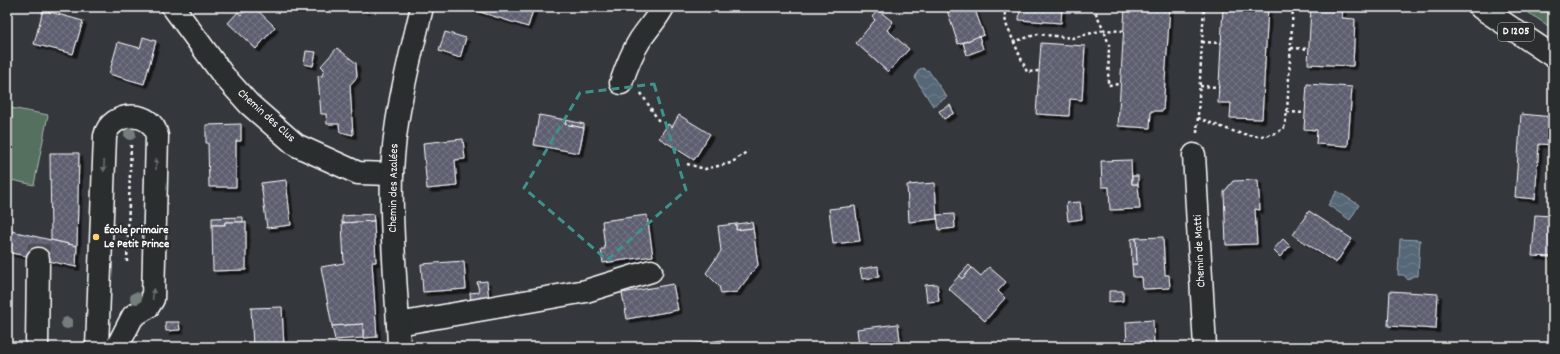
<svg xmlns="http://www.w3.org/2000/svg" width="1560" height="354" viewBox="0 0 1560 354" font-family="Dekko,sans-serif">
  <defs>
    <pattern id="water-waves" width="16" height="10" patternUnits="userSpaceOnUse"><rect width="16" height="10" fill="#556878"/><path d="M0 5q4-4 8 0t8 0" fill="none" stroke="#6e7f8c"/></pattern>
    <pattern id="building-cross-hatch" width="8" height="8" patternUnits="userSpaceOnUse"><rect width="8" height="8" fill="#5d5e70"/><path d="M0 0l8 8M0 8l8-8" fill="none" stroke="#757685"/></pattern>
    <filter id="shadow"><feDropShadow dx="3.5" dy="3.5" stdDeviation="0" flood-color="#0009"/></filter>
  </defs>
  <rect width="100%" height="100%" fill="#34373b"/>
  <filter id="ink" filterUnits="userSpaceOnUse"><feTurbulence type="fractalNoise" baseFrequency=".025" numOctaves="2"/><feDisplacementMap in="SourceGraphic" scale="8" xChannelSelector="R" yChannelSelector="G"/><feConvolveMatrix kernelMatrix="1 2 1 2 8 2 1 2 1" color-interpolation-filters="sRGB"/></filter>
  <g filter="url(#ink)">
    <g fill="#55705f" stroke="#aab8af">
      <polygon points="1520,7 1553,7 1553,29"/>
      <polygon points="11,108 48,115 34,185 7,179 7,126"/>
    </g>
    <g fill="url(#water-waves)" stroke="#99a4ae">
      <polygon points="923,68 926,71 928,70 947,97 933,106 915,78 918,70"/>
      <polygon points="1337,191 1359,205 1350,220 1328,205"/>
      <polygon points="1400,239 1420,240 1418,276 1413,276 1408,280 1404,275 1398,275"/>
    </g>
    <g fill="url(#building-cross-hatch)" stroke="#fff" filter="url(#shadow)">
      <polygon points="248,7 254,7 275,27 256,49 228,23 238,12 241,15"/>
      <polygon points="350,7 368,7 367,11"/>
      <polygon points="464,7 534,7 528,27"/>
      <polygon points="946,7 974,7 984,35 958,44"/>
      <polygon points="1020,7 1062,7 1061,23 1019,20"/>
      <polygon points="1125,7 1170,7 1163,111 1151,111 1150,128 1118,126"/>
      <polygon points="1223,7 1268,7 1262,119 1230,118 1231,103 1218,103"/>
      <polygon points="1311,7 1343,8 1342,18 1355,19 1353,66 1308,64"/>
      <polygon points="43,10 83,21 73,54 34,44"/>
      <polygon points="878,10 893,22 887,30 909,49 888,72 856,43 875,20 872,17"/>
      <polygon points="445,32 466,38 460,58 439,51"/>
      <polygon points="979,36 983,49 967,55 963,43"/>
      <polygon points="143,37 156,41 144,84 109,74 118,42 140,48"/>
      <polygon points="1041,43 1085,46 1082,100 1070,99 1069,116 1036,114"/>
      <polygon points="337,48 356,63 357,77 350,85 353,135 340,132 339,124 327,124 326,114 321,114 318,76 322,76 324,69 321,66"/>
      <polygon points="306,51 316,52 313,66 304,64"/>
      <polygon points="1307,84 1352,87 1348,146 1316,144 1317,130 1304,129"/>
      <polygon points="950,105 954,113 944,119 939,111"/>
      <polygon points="1521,114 1553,117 1553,145 1539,144 1535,199 1515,197"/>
      <polygon points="539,115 566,120 565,124 584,128 579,153 534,145"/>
      <polygon points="679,115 710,134 694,160 659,138 668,124 672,127"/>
      <polygon points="566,120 584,124 584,128 565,124"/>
      <polygon points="241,124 241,141 236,141 236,187 209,187 208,143 206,143 206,125"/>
      <polygon points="463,139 465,159 455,160 457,186 427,189 423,143"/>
      <polygon points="50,153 79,153 77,246 51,240"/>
      <polygon points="1131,160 1132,184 1138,184 1140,209 1110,210 1109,187 1102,187 1101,161"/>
      <rect x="1132" y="176" width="6" height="8"/>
      <polygon points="286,180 291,225 267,228 261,183"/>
      <polygon points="1258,180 1260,210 1255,209 1257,244 1226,245 1224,192 1233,181"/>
      <polygon points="935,183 937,219 909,222 907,185"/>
      <polygon points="1080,202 1082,219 1068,221 1066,203"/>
      <polygon points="855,206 860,241 833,244 829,209"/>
      <polygon points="1309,211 1352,239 1336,263 1293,235"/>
      <polygon points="373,214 374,221 342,223 342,216"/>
      <polygon points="954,214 955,228 939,230 937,215"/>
      <polygon points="647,215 653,256 603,263 601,249 605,249 602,221"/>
      <polygon points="1535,215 1553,216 1553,257 1532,256"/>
      <polygon points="243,217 243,222 225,222 225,225 212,225 212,218"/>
      <polygon points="374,221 376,262 372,262 377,337 363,338 363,324 332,326 321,267 344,263 342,223"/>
      <polygon points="225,222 246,222 246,270 213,271 212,225 225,225"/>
      <polygon points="752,222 753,228 736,230 736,224"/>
      <polygon points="736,224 736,230 753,228 758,265 737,292 721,294 719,286 706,273 721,251 718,226"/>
      <polygon points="7,230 77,246 76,267 7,252"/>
      <polygon points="1163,237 1165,275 1169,275 1170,288 1143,289 1142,277 1133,277 1132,264 1137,264 1136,238"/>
      <polygon points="1136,238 1137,264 1132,264 1131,239"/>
      <polygon points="1283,239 1290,246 1280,257 1273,250"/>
      <polygon points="464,261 466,289 423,292 421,264"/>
      <polygon points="969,265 972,268 962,279 959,276"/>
      <polygon points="878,266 879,277 862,279 860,269"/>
      <polygon points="989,267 1006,282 998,291 1005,298 985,321 948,288 959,276 962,279 972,268 981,276"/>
      <polygon points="487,281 489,301 471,303 470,293 479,292 477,282"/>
      <polygon points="673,284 678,310 627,319 622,293"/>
      <polygon points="937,284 939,301 927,302 925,285"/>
      <polygon points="1109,291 1123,291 1123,301 1109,302"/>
      <polygon points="1390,291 1438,294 1436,329 1388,326"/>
      <polygon points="282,307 284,347 253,347 251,308"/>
      <polygon points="1153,320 1154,347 1127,347 1126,322"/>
      <polygon points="165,322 179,322 180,330 166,331"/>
      <polygon points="363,324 363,338 335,340 332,326"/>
      <polygon points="898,324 901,347 859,347 857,329"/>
      <polygon points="723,340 724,347 694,347 693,344"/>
    </g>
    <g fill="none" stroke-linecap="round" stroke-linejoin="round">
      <polyline stroke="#484b4f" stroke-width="22" stroke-dasharray="22 11" stroke-linecap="butt" points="38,259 39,244"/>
      <defs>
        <g id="minor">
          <polyline points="173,7 223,75 249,104 296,145 358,173 392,174"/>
          <path d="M621,83C626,68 631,54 640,40C648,28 656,20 663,7"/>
          <polyline points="1194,155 1205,347"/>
          <polyline points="398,324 586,291 651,271"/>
          <polyline points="37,347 38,259"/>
          <path d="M97,347L105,136C111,111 152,109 157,136L153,299L148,307L133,316L117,347"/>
          <path d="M399,347C397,289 390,232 392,174C394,117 409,62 422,7"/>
        </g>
        <polyline id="major" points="1480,7 1553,56"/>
      </defs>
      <use href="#minor" stroke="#fff" stroke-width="25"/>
      <use href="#major" stroke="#fff" stroke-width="25"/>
      <g stroke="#fff" stroke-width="2.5" stroke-dasharray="3 3" stroke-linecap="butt">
        <polyline points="1004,7 1006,24 1027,72 1039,71"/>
        <polyline points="1093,7 1104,30 1123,31"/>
        <polyline points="1013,42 1038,34 1072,38 1104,30 1109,45 1108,85 1120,84"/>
        <polyline points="1202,42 1221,43"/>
        <polyline points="1291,48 1309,49"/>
        <polyline points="1200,86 1219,87"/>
        <polyline points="641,93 660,123"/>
        <polyline points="1287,112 1305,113"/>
        <path d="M1198,118C1224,127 1259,147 1284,128L1287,112L1293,7"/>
        <polyline points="1197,133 1204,7"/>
        <polyline points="687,164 705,169 731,163 748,151"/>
        <polyline points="127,262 131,144"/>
      </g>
      <use href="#minor" stroke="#2a2d2e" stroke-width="22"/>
      <use href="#major" stroke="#2a2d2e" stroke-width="22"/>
    </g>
    <g fill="#757e7b">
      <circle cx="130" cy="134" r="6"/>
      <circle cx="136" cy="298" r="6"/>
      <circle cx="67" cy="323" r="6"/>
    </g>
    <defs><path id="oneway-solid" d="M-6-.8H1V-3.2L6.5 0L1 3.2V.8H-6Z"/></defs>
    <g fill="#6a6c6d">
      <use href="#oneway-solid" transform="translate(156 164) rotate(-89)"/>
      <use href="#oneway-solid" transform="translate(104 166) rotate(92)"/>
      <use href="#oneway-solid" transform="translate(153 294) rotate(-86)"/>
    </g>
  </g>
  <path fill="none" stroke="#3f918b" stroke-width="3" stroke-dasharray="8 5" stroke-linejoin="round" d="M654,84L686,190L607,260L524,188L580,93Z"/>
  <circle fill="#ffd166" stroke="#2a2d2e" stroke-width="1.5" cx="96" cy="237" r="4"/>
  <g text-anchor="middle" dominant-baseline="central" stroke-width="4" stroke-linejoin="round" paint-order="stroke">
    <rect fill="#2a2d2e" stroke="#bfc0c0" stroke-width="1" x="1498" y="23" width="36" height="18" rx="3"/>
    <g font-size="11" font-weight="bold" fill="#fff">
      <text x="1516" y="32">D 1205</text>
    </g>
    <g font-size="12" fill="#fff" stroke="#2a2d2e">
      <text transform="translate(266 116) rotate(42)">Chemin des Clus</text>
      <text transform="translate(394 188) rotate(-89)">Chemin des Azalées</text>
      <text transform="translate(1200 251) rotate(-93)">Chemin de Matti</text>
    </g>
    <g font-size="12" font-weight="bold" fill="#fff" stroke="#2a2d2e" text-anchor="start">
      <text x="104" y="230">École primaire<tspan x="104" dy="14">Le Petit Prince</tspan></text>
    </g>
  </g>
  <rect width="1560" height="354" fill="none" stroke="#2a2d2e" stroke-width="24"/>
  <rect x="12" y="12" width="1536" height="330" fill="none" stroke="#fff" stroke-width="1.5" filter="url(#ink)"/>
</svg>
